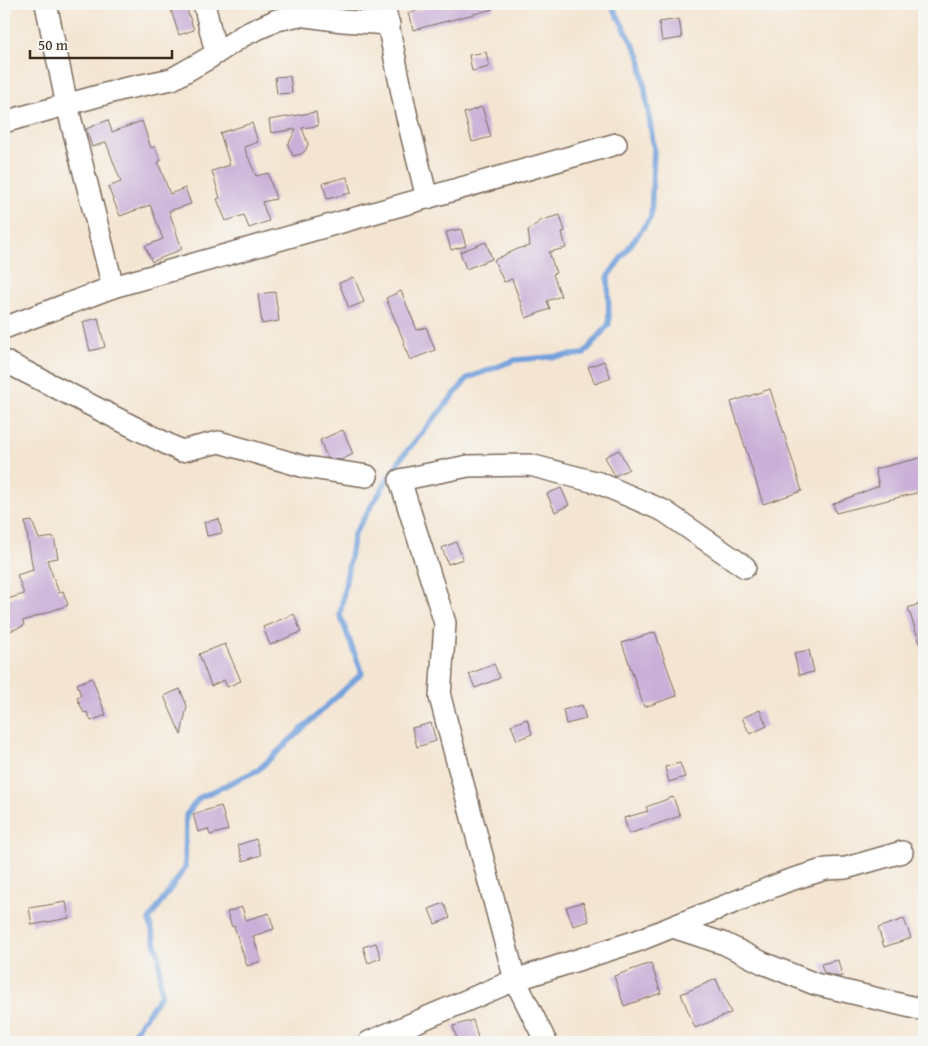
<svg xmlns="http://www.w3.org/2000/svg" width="928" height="1046" viewBox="0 0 928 1046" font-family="'Gentium Book Plus',serif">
  <rect width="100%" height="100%" fill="#f6f6f2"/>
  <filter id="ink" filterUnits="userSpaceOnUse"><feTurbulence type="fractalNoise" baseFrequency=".02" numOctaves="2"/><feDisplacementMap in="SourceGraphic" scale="10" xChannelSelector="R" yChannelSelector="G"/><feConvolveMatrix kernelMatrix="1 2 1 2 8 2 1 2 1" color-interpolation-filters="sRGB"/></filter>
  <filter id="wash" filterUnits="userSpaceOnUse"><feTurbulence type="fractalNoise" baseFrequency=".0096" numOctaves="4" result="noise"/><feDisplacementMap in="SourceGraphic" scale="20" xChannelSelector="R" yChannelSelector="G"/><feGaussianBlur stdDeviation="1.12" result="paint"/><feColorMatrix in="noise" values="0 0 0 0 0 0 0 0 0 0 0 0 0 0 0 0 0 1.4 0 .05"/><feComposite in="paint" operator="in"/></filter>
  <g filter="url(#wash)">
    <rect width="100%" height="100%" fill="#f4e5d2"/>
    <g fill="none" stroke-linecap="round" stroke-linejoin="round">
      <polyline stroke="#72a0db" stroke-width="5.5" points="127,1042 161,995 159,956 149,920 185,868 186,815 199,798 258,770 362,673 340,615 354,534 401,458 468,378 515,360 584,354 609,324 608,276 651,217 654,149 640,57 611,4"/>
    </g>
    <g id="blocks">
      <g fill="#cab0d8">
        <polygon points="169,4 185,4 194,30 179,35"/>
        <polygon points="442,4 493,4 493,9 413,30 408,13"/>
        <polygon points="679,19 682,38 662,41 659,22"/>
        <polygon points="486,52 489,67 472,71 469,55"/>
        <polygon points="290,76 292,93 277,94 275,77"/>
        <polygon points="482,107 491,137 472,142 464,113"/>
        <polygon points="316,112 318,126 302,128 308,144 306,150 301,154 293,156 288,145 296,129 271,133 269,120"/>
        <polygon points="108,120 112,132 142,121 151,148 155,147 161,161 158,162 170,194 185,188 191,204 169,211 182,249 152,262 145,246 163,239 150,205 120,216 108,187 121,182 106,142 92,147 86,129"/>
        <polygon points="252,123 258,142 244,147 256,176 268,173 276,199 262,202 269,221 249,228 244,215 226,221 217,199 220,198 212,171 230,165 220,133"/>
        <polygon points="347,177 351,193 327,199 323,183"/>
        <polygon points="560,215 565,231 562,232 566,248 549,252 556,273 553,274 561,296 547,301 550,309 526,318 512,279 504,282 494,260 520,248 530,246 528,230 542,220"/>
        <polygon points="461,229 466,246 451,250 446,232"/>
        <polygon points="486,242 492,259 466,269 460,252"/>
        <polygon points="354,277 364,302 349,308 339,283"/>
        <polygon points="401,291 417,330 426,327 435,350 410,360 403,344 405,344 386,298"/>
        <polygon points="275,292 279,321 262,324 258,294"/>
        <polygon points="98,318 105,347 90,351 83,322"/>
        <polygon points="604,361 611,378 595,384 588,367"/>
        <polygon points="770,389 802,491 763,504 731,402"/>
        <polygon points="343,430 353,454 341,460 327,458 320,440"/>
        <polygon points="619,450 629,469 615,476 605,457"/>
        <polygon points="924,457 924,491 836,513 833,504 879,486 875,469"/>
        <polygon points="561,488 569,505 555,512 547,494"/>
        <polygon points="219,519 222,533 207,536 204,522"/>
        <polygon points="32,521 39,539 54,537 58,558 47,560 59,593 63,591 68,605 23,621 24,626 7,632 4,622 4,600 24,594 17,575 33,570 25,522"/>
        <polygon points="456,542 463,559 448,564 442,548"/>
        <polygon points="924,602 924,648 922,649 908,608"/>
        <polygon points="294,614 301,632 270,645 263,627"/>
        <polygon points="655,632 677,696 644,707 622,643"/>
        <polygon points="225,644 241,681 227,687 224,680 211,686 199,654"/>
        <polygon points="809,650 814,672 799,675 794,653"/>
        <polygon points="494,664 500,678 475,688 469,674"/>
        <polygon points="92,678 106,715 91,721 87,712 84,713 77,698 81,696 77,684"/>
        <polygon points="180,689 187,706 181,735 164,696"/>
        <polygon points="582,705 586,719 566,724 563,710"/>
        <polygon points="760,710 767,726 750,734 742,718"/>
        <polygon points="527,719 532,734 517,740 511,725"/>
        <polygon points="431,723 436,741 417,747 412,728"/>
        <polygon points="680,763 685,777 669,782 665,767"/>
        <polygon points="673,797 680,816 629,834 624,818 648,811 646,807"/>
        <polygon points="221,806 228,830 210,835 208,829 198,832 193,814"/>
        <polygon points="256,839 261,855 243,861 238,845"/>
        <polygon points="66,902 69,918 32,925 29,908"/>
        <polygon points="583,902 589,921 573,926 566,907"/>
        <polygon points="444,903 450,918 435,924 429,909"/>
        <polygon points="242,907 246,920 269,913 274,929 253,936 261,961 247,966 234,926 232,927 227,912"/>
        <polygon points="904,919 911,938 884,947 878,928"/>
        <polygon points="376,943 381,958 368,963 363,947"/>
        <polygon points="838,960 842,976 839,977 824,973 821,964"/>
        <polygon points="651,963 661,993 624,1006 614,976"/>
        <polygon points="716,979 731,1013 695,1028 681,994"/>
        <polygon points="473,1020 479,1042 458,1042 453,1026"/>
      </g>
    </g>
  </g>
  <g filter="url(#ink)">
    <use href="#blocks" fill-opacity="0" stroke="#7c6b5d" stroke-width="1"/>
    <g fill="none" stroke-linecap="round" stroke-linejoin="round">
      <defs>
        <g id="minor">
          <polyline points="46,4 67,105 113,287 616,144"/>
          <polyline points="204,4 216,53"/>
          <polyline points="384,4 406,113 427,198"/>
          <polyline points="4,122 123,89 172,79 209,58 244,35 277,20 299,15 343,21 389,24"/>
          <polyline points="4,328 113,287"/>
          <polyline points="4,361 181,451 219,442 305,467 367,476"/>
          <polyline points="673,927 725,944 763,963 815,984 924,1010"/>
          <polyline points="369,1042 515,980 637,941 787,881 826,869 846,868 902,852"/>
          <polyline points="546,1042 515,980 440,697 445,623 400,480 468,466 530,465 599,483 664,511 745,567"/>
        </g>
      </defs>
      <use href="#minor" stroke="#7c6b5d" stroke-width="24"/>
      <use href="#minor" stroke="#fff" stroke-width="21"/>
    </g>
  </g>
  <rect width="928" height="1046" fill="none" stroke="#f6f6f2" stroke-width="20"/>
  <path d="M30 50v8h142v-8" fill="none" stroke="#3b2a1e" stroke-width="2.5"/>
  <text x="38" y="50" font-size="15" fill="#3b2a1e" stroke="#f6f6f2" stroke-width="4" paint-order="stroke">50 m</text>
</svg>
